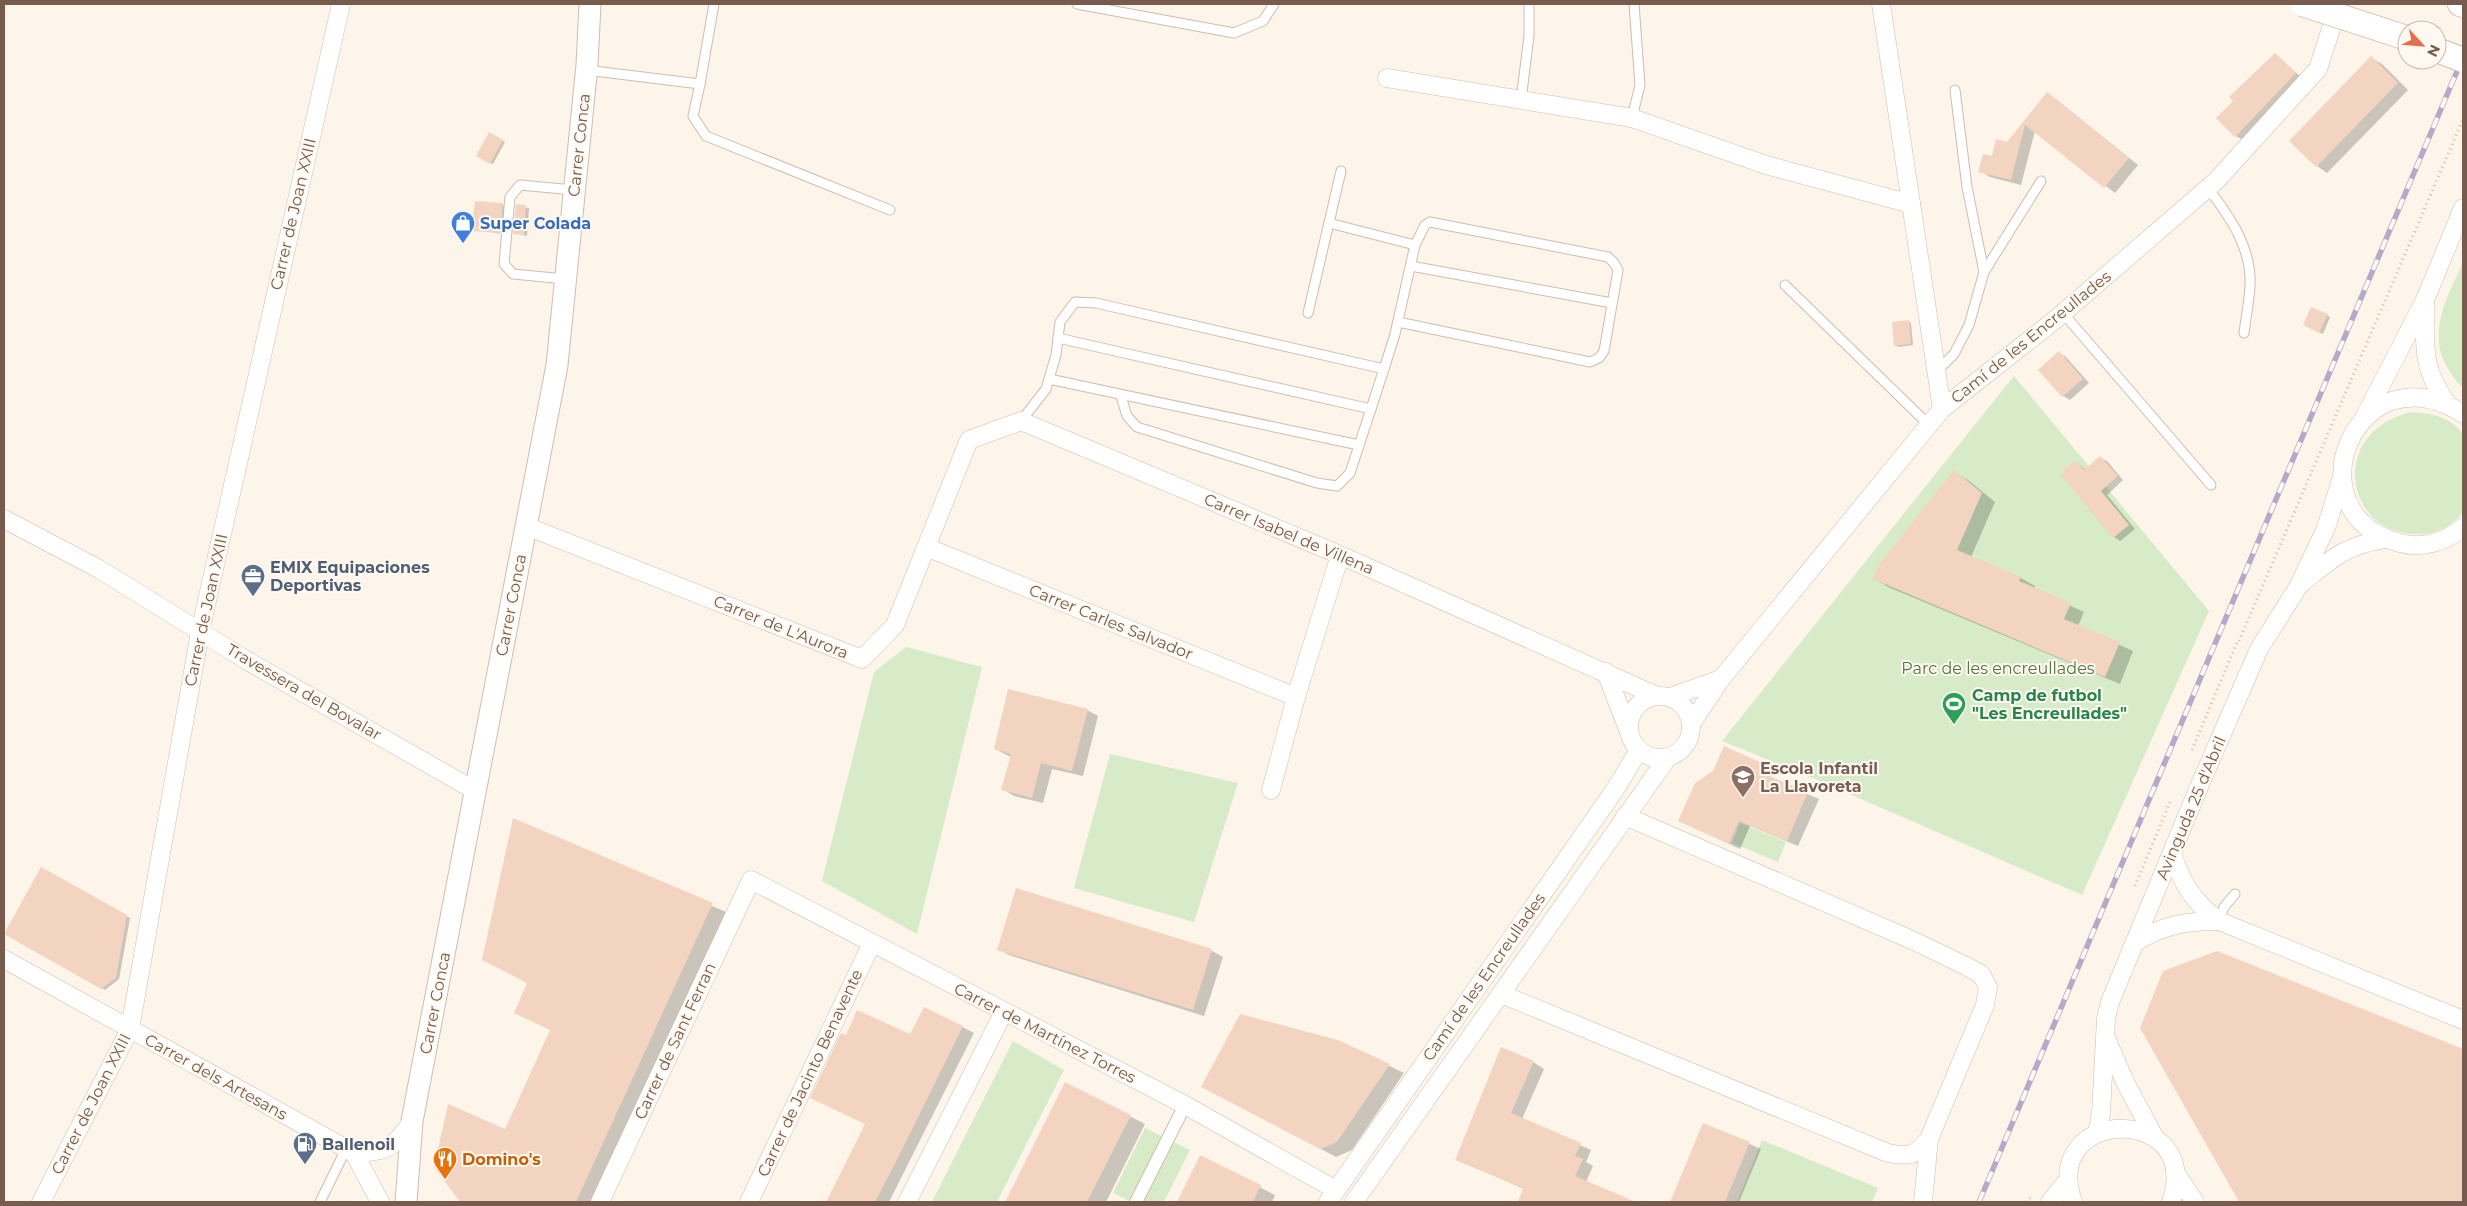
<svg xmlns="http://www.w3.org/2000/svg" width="2467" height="1206" viewBox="0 0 2467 1206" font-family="Montserrat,sans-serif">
  <rect width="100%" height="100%" fill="#fdf5ea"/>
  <g fill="#d7ebc8">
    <path d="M2463,262V388C2457,383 2453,377 2449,370C2425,334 2448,296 2463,262Z"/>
    <polygon points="2014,376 2209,611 2082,895 1815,779 1722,741"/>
    <path d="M2411,412C2431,413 2451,417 2463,434V512C2454,524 2439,533 2424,534C2345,540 2325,433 2411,412Z"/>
    <polygon points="906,647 982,667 917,934 822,881 874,672"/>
    <polygon points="1110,754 1238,783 1194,922 1074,888"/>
    <polygon points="1740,823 1786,842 1778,862 1732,843"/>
    <polygon points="1013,1041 1064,1070 997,1202 932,1202"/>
    <polygon points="1145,1128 1190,1150 1164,1202 1132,1202 1113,1193"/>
    <polygon points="1762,1140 1878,1188 1872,1202 1737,1202"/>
  </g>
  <g fill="#0003">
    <polygon points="2275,54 2302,78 2243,140 2236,136"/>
    <polygon points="2371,58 2382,64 2408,90 2327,173 2317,166"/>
    <polygon points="2048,93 2138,165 2115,193 2035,131 2021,185 1990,177 1980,171 2007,143"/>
    <polygon points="489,134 505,142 493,164 477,156"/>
    <polygon points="503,205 506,206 503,234 474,230"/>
    <polygon points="517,206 529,208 527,236 514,233"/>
    <polygon points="2327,315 2330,317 2323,334 2305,325"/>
    <polygon points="1908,321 1911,323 1913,345 1899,347 1895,345"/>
    <polygon points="2059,353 2066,357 2089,383 2070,400 2063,396"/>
    <polygon points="2100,458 2107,461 2123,480 2107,495 2135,529 2120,541 2114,537 2076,462 2086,470"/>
    <polygon points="1954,472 1968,480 1995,502 1971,557 2021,578 2035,586 2034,589 2084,612 2078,626 2133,651 2120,684 1888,587 1874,578"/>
    <polygon points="1087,710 1098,716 1083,776 1052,769 1043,803 1014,796 1003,789 1011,757 995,749"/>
    <polygon points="1761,764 1772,771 1770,778 1819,799 1798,846 1750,826 1740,849 1680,821"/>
    <polygon points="514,820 726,912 593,1202 462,1202 435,1167 505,1131 551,1030 516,1013 529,983"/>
    <polygon points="41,869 130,918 119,979 105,990 5,934"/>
    <polygon points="1017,890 1212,951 1223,957 1204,1016 1009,955 998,949"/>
    <polygon points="2217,952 2463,1051 2463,1202 2241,1202 2142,1028"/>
    <polygon points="925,1008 974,1033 889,1202 828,1202 866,1124 847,1036 911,1036"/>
    <polygon points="1337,1041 1404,1073 1352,1150 1336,1157 1218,1095"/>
    <polygon points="1533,1062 1544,1069 1522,1119 1591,1150 1586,1162 1593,1166 1586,1182 1634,1202 1519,1202 1524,1189 1456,1159"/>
    <polygon points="1066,1084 1145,1124 1106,1202 1007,1202"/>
    <polygon points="1704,1124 1761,1149 1739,1202 1671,1202"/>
    <polygon points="1201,1157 1275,1195 1272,1202 1178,1202"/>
  </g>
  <g fill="#f2d4c1">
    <polygon points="2275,53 2296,73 2235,137 2216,118 2233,101 2229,97"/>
    <polygon points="2371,56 2398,83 2316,167 2289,141"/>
    <polygon points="2047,92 2129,158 2104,188 2025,125 2011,180 1978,172 1983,154 1992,156 1996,139 2007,142"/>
    <polygon points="489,132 503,140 490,164 476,156"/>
    <polygon points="475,201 503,203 500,233 472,231"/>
    <polygon points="516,204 526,205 524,235 513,234"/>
    <polygon points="2311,307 2328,314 2319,333 2303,325"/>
    <polygon points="1909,320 1911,344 1894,346 1892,322"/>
    <polygon points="2059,351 2083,379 2062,397 2038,370"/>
    <polygon points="2100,456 2118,476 2101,491 2129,525 2113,538 2060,474 2075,460 2084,470"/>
    <polygon points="1954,470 1982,493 1957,550 2021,577 2019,581 2071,603 2064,619 2120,642 2105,677 1873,579 1878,566"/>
    <polygon points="1008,689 1088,709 1072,771 1041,763 1032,798 1001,790 1011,754 994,749"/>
    <polygon points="1724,746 1762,763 1759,772 1808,792 1787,841 1739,821 1729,844 1678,821 1695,783 1713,771"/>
    <polygon points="513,818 713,903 576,1202 460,1202 434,1167 448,1104 505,1129 550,1030 514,1013 527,983 482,960"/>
    <polygon points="41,867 127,915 116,978 101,989 4,934"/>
    <polygon points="1016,888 1212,949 1193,1010 997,950"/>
    <polygon points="2217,951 2463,1049 2463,1202 2239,1202 2140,1028 2163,971"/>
    <polygon points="924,1007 963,1026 903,1148 875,1202 826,1202 865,1124 810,1098 841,1033 846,1035 857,1010 910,1034"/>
    <polygon points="1240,1014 1338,1040 1390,1064 1337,1142 1320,1149 1201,1087"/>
    <polygon points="1501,1047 1534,1061 1511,1113 1581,1143 1575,1156 1583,1159 1575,1176 1636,1202 1518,1202 1523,1188 1455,1160"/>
    <polygon points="1065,1082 1131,1115 1087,1202 1005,1202"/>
    <polygon points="1703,1123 1750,1142 1725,1202 1670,1202"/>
    <polygon points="1200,1155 1261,1185 1253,1202 1177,1202"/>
  </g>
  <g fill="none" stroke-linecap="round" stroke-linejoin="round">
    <defs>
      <g id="service">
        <polyline points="1077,4 1234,33 1263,21 1274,4"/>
        <polyline points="586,70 700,84 714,4"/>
        <polyline points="700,84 693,116 706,136 890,210"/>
        <polyline points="1521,100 1529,36 1529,4"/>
        <polyline points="1632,118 1640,85 1634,4"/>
        <path d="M2208,188C2230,217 2252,248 2250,286C2249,302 2246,317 2244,333"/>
        <polyline points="1329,223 1415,245"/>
        <polyline points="1411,266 1612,303"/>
        <polyline points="1984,272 2041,181"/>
        <polyline points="565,279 513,274 504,264 510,197 520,185 574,190"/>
        <polyline points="1785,285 1929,425"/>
        <polyline points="1308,313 1341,171"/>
        <polyline points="2063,313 2211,485"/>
        <polyline points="1058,338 1371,409"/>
        <polyline points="1936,372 1954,354 1969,325 1984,272 1967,187 1955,90"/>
        <polyline points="1049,379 1359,445"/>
        <polyline points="1121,396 1127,416 1137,427 1317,483 1337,486 1350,473 1384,369"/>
        <polyline points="1021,421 1046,389 1056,355 1060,322 1075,302 1096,303 1384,369 1395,334 1415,245 1425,225 1430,222 1608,257 1614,263 1618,270 1604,351 1599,358 1590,362 1398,322"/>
        <polyline points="2219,921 2224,907 2235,894"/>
        <polyline points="320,1202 346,1149"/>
      </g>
      <polyline id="pedestrian" points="1136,1202 1185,1105"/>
      <g id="minor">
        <polyline points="1881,4 1942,409"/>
        <polyline points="1387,78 1632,118 1766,165 1911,204"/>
        <path d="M2425,303C2425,347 2421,366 2447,404"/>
        <path d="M2463,414C2357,345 2287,513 2400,543C2422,549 2446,542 2463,527"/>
        <polyline points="2365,416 2425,300 2463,208"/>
        <polyline points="4,519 99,569 246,660 474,790"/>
        <polyline points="526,526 862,659 895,625 969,440 1021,421 1340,555 1657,696"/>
        <polyline points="926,547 1296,697"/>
        <path d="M2302,583C2333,558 2344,546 2385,539"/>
        <polyline points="1606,672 1629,732"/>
        <circle cx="1660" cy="727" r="31"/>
        <polyline points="1670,697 1721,679"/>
        <polyline points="1691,724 1721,679 1942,409 2056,319 2216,181 2318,69 2339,4"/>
        <polyline points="1271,790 1296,697 1340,555"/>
        <path d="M2172,853C2181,882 2194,903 2219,921L2463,1020"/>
        <path d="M2134,943C2163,925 2185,921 2219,921"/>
        <polyline points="4,959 354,1153 380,1202"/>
        <path d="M1501,994L1888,1153C1910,1157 1915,1156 1929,1139L1985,1005L1988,987L1981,974L1966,966L1912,940L1625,816"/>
        <polyline points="2107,1040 2125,1082 2155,1138"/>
        <polyline points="2097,1133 2101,1113 2106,1019 2110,1002 2201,782 2259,649 2298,587 2326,528 2342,477"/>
        <path d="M354,1153C388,1151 393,1149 412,1121"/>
        <polyline points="2175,1172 2195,1202"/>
        <polyline points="41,1202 130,1029 200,632 341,4"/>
        <polyline points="600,1202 751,880 1185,1105 1336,1190"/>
        <polyline points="749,1202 872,943"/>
        <polyline points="907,1202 1004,1012"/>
        <polyline points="1328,1202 1616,788 1639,750"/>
        <polyline points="1354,1202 1668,757"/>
        <polyline points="1923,1202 1929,1139"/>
        <polyline points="2050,1202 2068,1180"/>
        <path d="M2073,1202C2039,1104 2205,1105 2171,1202"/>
      </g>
      <polyline id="tertiary" points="406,1202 412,1121 557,365 587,65 590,4"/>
      <polyline id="secondary" points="2460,4 2463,5"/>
    </defs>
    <use href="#service" stroke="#cfbdae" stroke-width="11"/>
    <use href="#pedestrian" stroke="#cfbdae" stroke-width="14"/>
    <use href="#minor" stroke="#cfbdae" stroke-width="19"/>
    <use href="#tertiary" stroke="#cfbdae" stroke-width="23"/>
    <use href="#secondary" stroke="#d5bfaf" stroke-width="26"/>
    <g stroke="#d8b7a4" stroke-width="3" stroke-dasharray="1 4" stroke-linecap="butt">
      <polyline points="2239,641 2463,119"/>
      <polyline points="2192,750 2238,640"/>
      <polyline points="2135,886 2170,802"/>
      <polyline points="2026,1202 2032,1196"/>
    </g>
    <use href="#service" stroke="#fff" stroke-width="9"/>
    <use href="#pedestrian" stroke="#fff" stroke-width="12"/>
    <use href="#minor" stroke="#fff" stroke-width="18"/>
    <use href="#tertiary" stroke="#fff" stroke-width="21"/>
    <use href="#secondary" stroke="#fff" stroke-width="24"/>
    <defs>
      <polyline id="rail" points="1979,1202 2463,57"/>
    </defs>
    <use href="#rail" stroke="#b8a7c8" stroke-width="5.5"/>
    <use href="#rail" stroke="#fff9f1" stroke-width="4" stroke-dasharray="11" stroke-linecap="butt"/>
    <defs>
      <g id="secondary-bridge">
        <polyline points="2302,4 2407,38"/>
        <polyline points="2437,50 2463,60"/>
      </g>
    </defs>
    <use href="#secondary-bridge" stroke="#d5bfaf" stroke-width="26" stroke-linecap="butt"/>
    <use href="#secondary-bridge" stroke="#fff" stroke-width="24"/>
  </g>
  <defs>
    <symbol id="shop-pin" viewBox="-11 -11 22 30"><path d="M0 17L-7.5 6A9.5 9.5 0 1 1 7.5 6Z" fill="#3f7fe0" stroke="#fff9f1"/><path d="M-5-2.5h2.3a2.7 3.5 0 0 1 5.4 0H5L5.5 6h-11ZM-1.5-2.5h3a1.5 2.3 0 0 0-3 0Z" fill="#fff"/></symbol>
    <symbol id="office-pin" viewBox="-11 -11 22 30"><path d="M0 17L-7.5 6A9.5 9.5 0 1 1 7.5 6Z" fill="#5c6f8a" stroke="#fff9f1"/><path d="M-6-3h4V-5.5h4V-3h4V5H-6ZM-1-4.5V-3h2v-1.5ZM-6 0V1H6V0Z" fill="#fff"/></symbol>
    <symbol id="stadium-pin" viewBox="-11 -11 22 30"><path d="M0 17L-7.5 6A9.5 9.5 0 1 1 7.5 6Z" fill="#2e9e5b" stroke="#fff9f1"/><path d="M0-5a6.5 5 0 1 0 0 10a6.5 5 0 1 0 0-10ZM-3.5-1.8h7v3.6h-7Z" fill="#fff"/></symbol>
    <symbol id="school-pin" viewBox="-11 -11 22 30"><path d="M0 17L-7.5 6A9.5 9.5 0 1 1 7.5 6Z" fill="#8d6e63" stroke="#fff9f1"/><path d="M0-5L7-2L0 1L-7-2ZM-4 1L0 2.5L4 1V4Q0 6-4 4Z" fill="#fff"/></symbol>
    <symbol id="fuel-pin" viewBox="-11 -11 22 30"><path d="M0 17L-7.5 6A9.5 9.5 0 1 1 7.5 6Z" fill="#5c6f8a" stroke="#fff9f1"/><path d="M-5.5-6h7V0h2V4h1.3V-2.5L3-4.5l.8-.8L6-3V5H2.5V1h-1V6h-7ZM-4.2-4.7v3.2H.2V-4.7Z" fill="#fff"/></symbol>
    <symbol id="restaurant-pin" viewBox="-11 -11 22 30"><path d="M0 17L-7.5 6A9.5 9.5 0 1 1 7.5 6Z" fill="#e8710a" stroke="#fff9f1"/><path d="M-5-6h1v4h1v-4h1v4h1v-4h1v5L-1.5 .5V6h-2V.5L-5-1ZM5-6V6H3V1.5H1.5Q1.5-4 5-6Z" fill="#fff"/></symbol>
  </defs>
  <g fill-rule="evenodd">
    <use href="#shop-pin" x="449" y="209" width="28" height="38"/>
    <use href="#office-pin" x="239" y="562" width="28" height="38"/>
    <use href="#stadium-pin" x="1940" y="690" width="28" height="38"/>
    <use href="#school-pin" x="1729" y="763" width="28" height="38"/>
    <use href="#fuel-pin" x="291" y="1130" width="28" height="38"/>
    <use href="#restaurant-pin" x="431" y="1145" width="28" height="38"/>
  </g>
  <g text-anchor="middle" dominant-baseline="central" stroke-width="4" stroke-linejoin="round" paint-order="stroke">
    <g font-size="16" fill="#785b4c" stroke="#fff9f1">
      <text transform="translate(579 145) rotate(-84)">Carrer Conca</text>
      <text transform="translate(293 214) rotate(-77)">Carrer de Joan XXIII</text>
      <text transform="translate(2031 337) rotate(-39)">Camí de les Encreullades</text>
      <text transform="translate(1289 534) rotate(23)">Carrer Isabel de Villena</text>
      <text transform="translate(511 605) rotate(-79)">Carrer Conca</text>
      <text transform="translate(206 610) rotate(-78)">Carrer de Joan XXIII</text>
      <text transform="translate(1111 622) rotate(22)">Carrer Carles Salvador</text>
      <text transform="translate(781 627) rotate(22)">Carrer de L'Aurora</text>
      <text transform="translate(304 692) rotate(30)">Travessera del Bovalar</text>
      <text transform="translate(2191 808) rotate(-67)">Avinguda 25 d'Abril</text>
      <text transform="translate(1484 977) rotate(-55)">Camí de les Encreullades</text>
      <text transform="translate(435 1003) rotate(-79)">Carrer Conca</text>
      <text transform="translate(1045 1033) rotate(27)">Carrer de Martínez Torres</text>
      <text transform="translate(675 1041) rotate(-65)">Carrer de Sant Ferran</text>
      <text transform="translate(810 1073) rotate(-65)">Carrer de Jacinto Benavente</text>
      <text transform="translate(216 1077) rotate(29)">Carrer dels Artesans</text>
      <text transform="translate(91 1104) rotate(-63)">Carrer de Joan XXIII</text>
    </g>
    <g font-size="16" font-weight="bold" fill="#366cbe" stroke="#fff9f1" text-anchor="start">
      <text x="480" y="223">Super Colada</text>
    </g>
    <g font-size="16" font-weight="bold" fill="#4e5e75" stroke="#fff9f1" text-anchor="start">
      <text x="270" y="567">EMIX Equipaciones<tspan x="270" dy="18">Deportivas</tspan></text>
      <text x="322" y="1144">Ballenoil</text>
    </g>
    <g font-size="16" fill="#527841" stroke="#fff9f1">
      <text x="1998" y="668">Parc de les encreullades</text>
    </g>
    <g font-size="16" font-weight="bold" fill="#27864d" stroke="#fff9f1" text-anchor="start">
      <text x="1972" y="695">Camp de futbol<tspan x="1972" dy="18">"Les Encreullades"</tspan></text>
    </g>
    <g font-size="16" font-weight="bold" fill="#785e54" stroke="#fff9f1" text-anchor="start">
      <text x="1760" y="768">Escola Infantil<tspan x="1760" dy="18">La Llavoreta</tspan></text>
    </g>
    <g font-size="16" font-weight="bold" fill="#c56008" stroke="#fff9f1" text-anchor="start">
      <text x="462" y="1159">Domino's</text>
    </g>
  </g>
  <rect width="2467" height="1206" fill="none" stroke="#785b4c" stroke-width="10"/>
  <g transform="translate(2422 45) rotate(116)"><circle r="24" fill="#fff9f1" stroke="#c9baaf"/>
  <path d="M0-4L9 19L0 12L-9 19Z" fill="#e66f50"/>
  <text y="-8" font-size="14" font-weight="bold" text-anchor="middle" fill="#785b4c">N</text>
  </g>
</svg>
